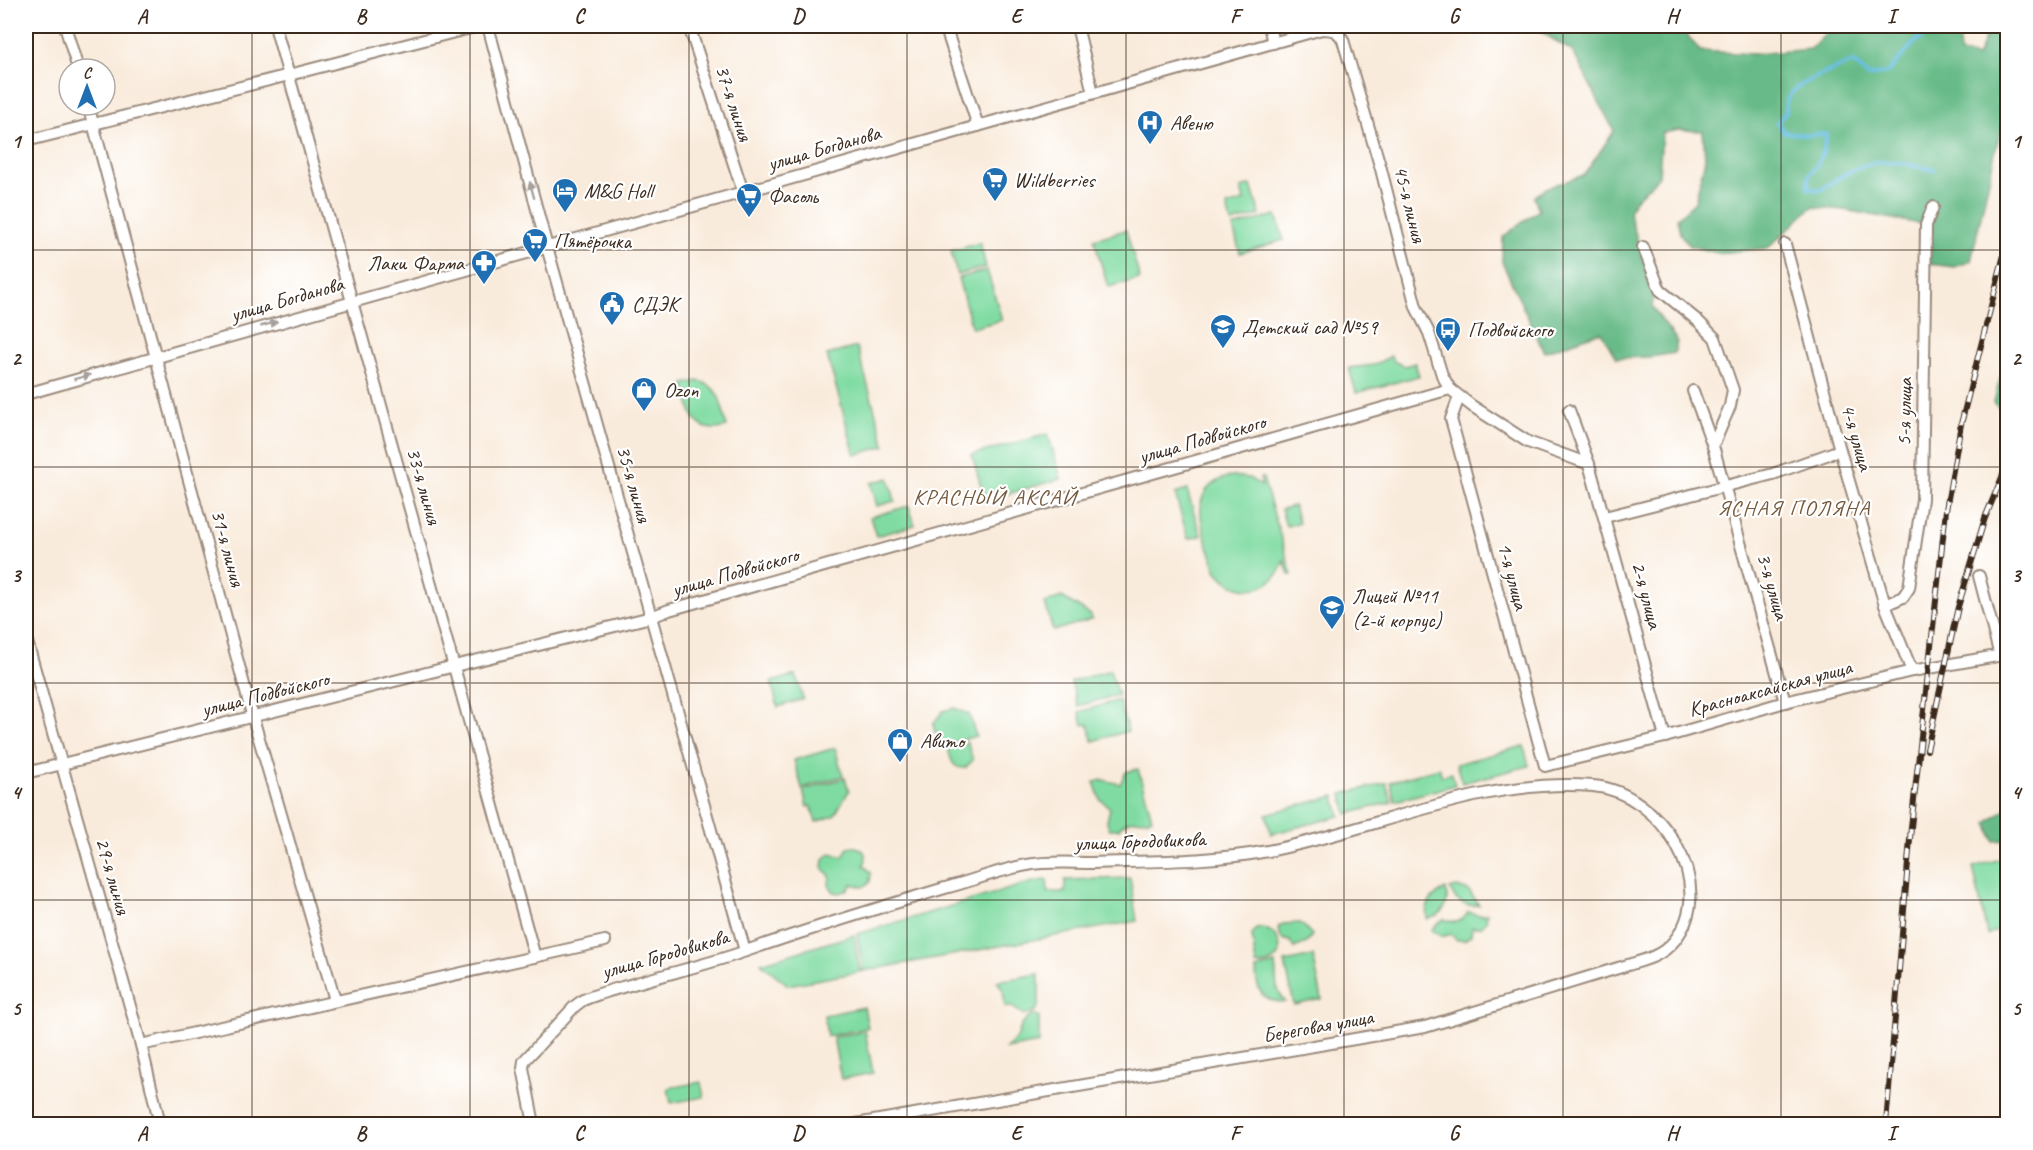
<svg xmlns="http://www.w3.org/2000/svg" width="2033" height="1150" viewBox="0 0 2033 1150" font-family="Caveat,sans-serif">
  <rect width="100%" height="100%" fill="#fff"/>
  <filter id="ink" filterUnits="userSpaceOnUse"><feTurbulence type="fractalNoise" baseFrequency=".0167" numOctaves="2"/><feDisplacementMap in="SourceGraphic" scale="12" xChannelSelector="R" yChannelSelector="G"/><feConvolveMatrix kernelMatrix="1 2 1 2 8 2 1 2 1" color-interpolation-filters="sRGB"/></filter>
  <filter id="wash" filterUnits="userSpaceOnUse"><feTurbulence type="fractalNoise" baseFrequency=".008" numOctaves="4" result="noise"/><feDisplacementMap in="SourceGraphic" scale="24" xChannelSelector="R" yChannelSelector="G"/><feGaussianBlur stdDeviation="1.35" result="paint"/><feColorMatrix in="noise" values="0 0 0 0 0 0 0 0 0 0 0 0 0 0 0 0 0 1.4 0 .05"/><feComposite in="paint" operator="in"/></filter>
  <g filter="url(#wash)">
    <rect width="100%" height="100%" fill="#f9ebdb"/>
    <g fill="#80dba2" stroke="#5e8260" stroke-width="1.5">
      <polygon points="1251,185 1260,215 1231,223 1227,206 1244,201 1241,188"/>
      <polygon points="1276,215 1284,240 1240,253 1233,227"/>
      <polygon points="1126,230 1140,279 1108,287 1094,239"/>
      <polygon points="980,243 986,267 957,275 951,251"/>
      <polygon points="987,270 1002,320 972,328 958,278"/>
      <polygon points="857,347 885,446 855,455 827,355"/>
      <polygon points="1391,356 1393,361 1405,366 1415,363 1419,376 1356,393 1349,368 1374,365"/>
      <path d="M698,381C721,385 722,408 727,427C692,437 691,410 684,384Z"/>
      <polygon points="1048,434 1061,479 985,500 972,455"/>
      <path d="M1232,476L1249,478L1262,486L1260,478H1263L1292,575H1289L1284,560C1274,595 1236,598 1216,570C1206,536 1180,487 1232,476Z"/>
      <polygon points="889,478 895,501 877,506 871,483"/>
      <polygon points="1187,490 1201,536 1188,539 1175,494"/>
      <polygon points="909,506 915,525 876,536 870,517"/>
      <polygon points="1294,506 1299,523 1286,526 1281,509"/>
      <polygon points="1062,597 1091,615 1092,619 1053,631 1045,603"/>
      <polygon points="1110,670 1118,695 1078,706 1071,682"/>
      <polygon points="796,675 803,699 778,707 771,682"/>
      <polygon points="1119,700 1128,731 1093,741 1088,724 1083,725 1079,712"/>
      <polygon points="954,708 969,714 976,736 939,746 933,724 943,711"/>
      <path d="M967,742L973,760L965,768C951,769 951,758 948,748Z"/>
      <polygon points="1524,746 1529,766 1462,783 1456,764"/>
      <polygon points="835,748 843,776 802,788 794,760"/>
      <polygon points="1439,768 1442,776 1452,773 1455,785 1395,801 1390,782"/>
      <path d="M1138,769L1152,818C1141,822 1126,816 1119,829H1109L1107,821L1110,808L1100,799L1094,782L1103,780L1120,784L1126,772Z"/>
      <polygon points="845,778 849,791 834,816 816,822 811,806 807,807 803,790"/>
      <polygon points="1386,783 1392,802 1347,814 1342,794"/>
      <polygon points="1335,796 1340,816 1271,834 1266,814"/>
      <path d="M851,847C863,846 869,855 864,865L871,873L870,882L863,887L852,884C848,892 842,894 834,892L829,885L830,876L823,868L824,859L831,853L843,857L847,849Z"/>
      <polygon points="2007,857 2007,925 1987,935 1973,867"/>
      <polygon points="1130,878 1137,921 863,971 857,934 1036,881 1047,880 1048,892 1065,892 1065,880"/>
      <path d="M1457,887L1469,891L1479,905C1465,907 1455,902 1450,889Z"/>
      <path d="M1446,889C1450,905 1443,916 1427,919C1424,904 1433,895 1446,889Z"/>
      <path d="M1468,912L1478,915L1487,914L1486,921L1481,927H1472L1471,935L1465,940H1457L1451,934L1442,937L1431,930L1444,919C1454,925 1463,922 1468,912Z"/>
      <polygon points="1299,923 1303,925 1312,935 1307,943 1294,948 1290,941 1282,939 1278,930 1279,926 1283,924"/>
      <path d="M1263,928C1286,935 1287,966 1256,965L1252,935L1256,929Z"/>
      <polygon points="854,935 860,972 788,985 761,963"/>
      <polygon points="1313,956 1322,999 1294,1005 1285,962"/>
      <path d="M1275,964C1278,983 1272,983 1285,1002C1262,1002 1256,991 1256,969Z"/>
      <polygon points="1039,974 1039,1005 1034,1013 1024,1015 1012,1007 1005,1007 1003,990 997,981"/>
      <polygon points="864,1007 868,1028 827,1036 824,1015"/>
      <polygon points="1031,1016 1039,1016 1039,1043 1005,1049 1017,1038 1022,1024"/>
      <polygon points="865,1031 873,1073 841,1079 833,1037"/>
      <polygon points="701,1082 704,1097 671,1103 668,1088"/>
    </g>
    <g fill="#68bb88" stroke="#527253" stroke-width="1.5">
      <polygon points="1532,26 1680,26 1700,51 1754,54 1811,49 1833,26 1961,26 1958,31 1960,53 1977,57 1990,26 2007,26 2007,113 1997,144 1971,261 1955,267 1930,264 1932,226 1844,210 1812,207 1768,248 1718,253 1690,246 1680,234 1677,218 1695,202 1705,159 1703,131 1680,130 1662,133 1659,176 1634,201 1629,212 1654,295 1652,307 1677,341 1675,353 1649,357 1616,358 1601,332 1544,352 1502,262 1503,237 1539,210 1534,197 1546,188 1584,175 1614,131 1573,52"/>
      <polygon points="2007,363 2007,400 2006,404 1998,407 1994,402 2001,376"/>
      <polygon points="2007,808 2007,840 1994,841 1987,823"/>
    </g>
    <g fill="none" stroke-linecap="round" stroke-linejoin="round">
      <path stroke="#65bde2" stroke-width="4" d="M1935,170C1921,168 1898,161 1884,162C1862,163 1838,177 1821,190L1808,188L1809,175C1821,162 1825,151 1826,134L1807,135L1784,132L1777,122L1786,112C1786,109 1785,106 1786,102C1792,82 1835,70 1853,62L1868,76L1887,73L1915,42L1941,26"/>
    </g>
  </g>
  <g filter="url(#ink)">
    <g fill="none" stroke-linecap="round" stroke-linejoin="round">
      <defs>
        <g id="street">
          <polyline points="65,26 78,69"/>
          <polyline points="275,26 535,957"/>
          <polyline points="488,26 547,247 745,951"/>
          <polyline points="689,26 743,192"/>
          <polyline points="945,26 978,126"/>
          <polyline points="1077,26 1093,93"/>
          <polyline points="1269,26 1273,43"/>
          <polyline points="88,105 253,718 335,1000"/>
          <polyline points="26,141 289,75 478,26"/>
          <polyline points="1785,244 1840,450 1885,605 1912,671"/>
          <polyline points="1643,247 1660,290 1698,321 1715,338 1733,390 1730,406 1713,446 1785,702"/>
          <polyline points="1693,391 1713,446"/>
          <path d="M26,394L1322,29C1333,29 1338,31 1343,40L1381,169L1416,307L1429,333L1442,375L1450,389L1472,406L1528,442L1589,464"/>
          <polyline points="1459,397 1451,419 1545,766 1665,737 1785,702 1912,671 2008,654"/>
          <polyline points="1569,410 1589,464 1665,737"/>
          <polyline points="1605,517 1773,474 1840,450"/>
          <polyline points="1979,576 2000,656"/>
          <polyline points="1885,605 1903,597 1909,588 1922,499 1926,225 1933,207"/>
          <polyline points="26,638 141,1045 160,1124"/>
          <polyline points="26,773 651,617 669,610 1450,389"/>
          <polyline points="141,1045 605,941"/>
          <path d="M534,1124L523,1068L524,1061L575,1006L583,1000C599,993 616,989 633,984C670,973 709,964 746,951C811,928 878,908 945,888C972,881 999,870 1027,865C1048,861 1071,863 1092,863C1150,861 1210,862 1268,851C1376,830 1481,777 1593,786C1659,791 1721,885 1674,941C1662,956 1645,960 1628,965L1425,1027L856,1124"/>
        </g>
      </defs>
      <use href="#street" stroke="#9a8a7c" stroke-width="14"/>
      <use href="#street" stroke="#fff" stroke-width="10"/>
      <defs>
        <g id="rail">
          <polyline points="1927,750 1958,607 1985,518 2008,463"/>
          <polyline points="1886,1124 1911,827 1946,510 1961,424 2008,239"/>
        </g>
      </defs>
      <use href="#rail" stroke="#3b2a1e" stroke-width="6"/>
      <use href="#rail" stroke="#fff" stroke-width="4" stroke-dasharray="11" stroke-linecap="butt"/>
    </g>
    <defs><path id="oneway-solid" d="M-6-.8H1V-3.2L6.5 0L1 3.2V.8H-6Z" transform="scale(1.5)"/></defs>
    <g fill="#a79f9a">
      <use href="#oneway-solid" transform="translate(532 190) rotate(-105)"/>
      <use href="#oneway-solid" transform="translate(269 324) rotate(-16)"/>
      <use href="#oneway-solid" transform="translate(82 377) rotate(-16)"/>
    </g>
  </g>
  <path fill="none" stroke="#3b2a1e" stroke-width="1.5" stroke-opacity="0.55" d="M252,26V1124M470,26V1124M689,26V1124M907,26V1124M1126,26V1124M1344,26V1124M1563,26V1124M1781,26V1124M26,250H2008M26,467H2008M26,683H2008M26,900H2008"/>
  <defs>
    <symbol id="hospital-pin" viewBox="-11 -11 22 30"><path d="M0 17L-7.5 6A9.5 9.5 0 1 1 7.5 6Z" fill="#1f6fb2" stroke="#fff"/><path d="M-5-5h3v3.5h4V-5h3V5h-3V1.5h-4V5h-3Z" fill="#fff"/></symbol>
    <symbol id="supermarket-pin" viewBox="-11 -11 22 30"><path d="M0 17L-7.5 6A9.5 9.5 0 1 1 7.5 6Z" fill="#1f6fb2" stroke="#fff"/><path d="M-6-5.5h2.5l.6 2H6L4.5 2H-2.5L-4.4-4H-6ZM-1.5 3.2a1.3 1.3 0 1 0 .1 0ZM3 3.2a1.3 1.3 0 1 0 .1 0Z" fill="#fff"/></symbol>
    <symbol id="hotel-pin" viewBox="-11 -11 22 30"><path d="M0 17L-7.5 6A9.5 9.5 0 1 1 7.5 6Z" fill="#1f6fb2" stroke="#fff"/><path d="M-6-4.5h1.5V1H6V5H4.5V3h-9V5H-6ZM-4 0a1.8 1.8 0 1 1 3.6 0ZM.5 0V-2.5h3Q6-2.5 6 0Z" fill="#fff"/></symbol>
    <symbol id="pharmacy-pin" viewBox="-11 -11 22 30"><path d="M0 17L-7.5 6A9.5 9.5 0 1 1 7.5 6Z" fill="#1f6fb2" stroke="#fff"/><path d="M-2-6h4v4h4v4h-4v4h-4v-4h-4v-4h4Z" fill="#fff"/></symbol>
    <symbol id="civic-pin" viewBox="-11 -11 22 30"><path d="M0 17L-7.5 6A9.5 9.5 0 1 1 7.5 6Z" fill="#1f6fb2" stroke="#fff"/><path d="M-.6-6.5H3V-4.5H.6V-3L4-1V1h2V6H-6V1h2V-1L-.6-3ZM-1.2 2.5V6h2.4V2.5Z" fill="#fff"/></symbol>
    <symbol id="school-pin" viewBox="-11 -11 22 30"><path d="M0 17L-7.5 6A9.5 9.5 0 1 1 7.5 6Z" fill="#1f6fb2" stroke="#fff"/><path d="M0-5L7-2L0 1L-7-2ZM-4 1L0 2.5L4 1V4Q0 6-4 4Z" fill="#fff"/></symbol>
    <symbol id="bus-pin" viewBox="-11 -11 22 30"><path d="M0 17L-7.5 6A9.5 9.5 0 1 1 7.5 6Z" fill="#1f6fb2" stroke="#fff"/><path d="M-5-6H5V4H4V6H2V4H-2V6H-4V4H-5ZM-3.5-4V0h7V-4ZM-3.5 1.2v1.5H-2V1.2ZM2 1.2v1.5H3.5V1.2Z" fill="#fff"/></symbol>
    <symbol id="shop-pin" viewBox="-11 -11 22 30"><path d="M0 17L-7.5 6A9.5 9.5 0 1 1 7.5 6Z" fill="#1f6fb2" stroke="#fff"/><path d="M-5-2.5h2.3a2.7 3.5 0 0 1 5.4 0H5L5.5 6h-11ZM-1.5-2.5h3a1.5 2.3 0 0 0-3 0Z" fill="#fff"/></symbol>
  </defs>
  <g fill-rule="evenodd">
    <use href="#hospital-pin" x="1135" y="108" width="30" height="40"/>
    <use href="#supermarket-pin" x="980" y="165" width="30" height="40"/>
    <use href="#hotel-pin" x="550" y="176" width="30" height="40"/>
    <use href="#supermarket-pin" x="734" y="181" width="30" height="40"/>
    <use href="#supermarket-pin" x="520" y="226" width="30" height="40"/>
    <use href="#pharmacy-pin" x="469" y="248" width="30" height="40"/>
    <use href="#civic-pin" x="597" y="289" width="30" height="40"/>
    <use href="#school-pin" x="1208" y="312" width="30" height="40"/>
    <use href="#bus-pin" x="1433" y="315" width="30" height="40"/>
    <use href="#shop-pin" x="629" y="375" width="30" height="40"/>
    <use href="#school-pin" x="1317" y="593" width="30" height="40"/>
    <use href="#shop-pin" x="885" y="726" width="30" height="40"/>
  </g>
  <g text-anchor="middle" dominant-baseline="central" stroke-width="4.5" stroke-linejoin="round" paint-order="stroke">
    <g font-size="21" fill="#3b2a1e" stroke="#fff">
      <text transform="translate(734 103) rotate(72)">37-я линия</text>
      <text transform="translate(824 148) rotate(-16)">улица Богданова</text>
      <text transform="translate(1410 204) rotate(76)">45-я линия</text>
      <text transform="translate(287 299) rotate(-16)">улица Богданова</text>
      <text transform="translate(1904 412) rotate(-89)">5-я улица</text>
      <text transform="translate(1857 437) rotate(74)">4-я улица</text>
      <text transform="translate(1202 439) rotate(-16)">улица Подвойского</text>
      <text transform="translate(634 484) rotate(74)">35-я линия</text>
      <text transform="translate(424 486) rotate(74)">33-я линия</text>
      <text transform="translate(228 548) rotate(75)">31-я линия</text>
      <text transform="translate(735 572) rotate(-16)">улица Подвойского</text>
      <text transform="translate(1513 576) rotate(75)">1-я улица</text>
      <text transform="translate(1773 586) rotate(74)">3-я улица</text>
      <text transform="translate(1647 595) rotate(75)">2-я улица</text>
      <text transform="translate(1770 688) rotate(-15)">Красноаксайская улица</text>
      <text transform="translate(265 694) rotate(-14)">улица Подвойского</text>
      <text transform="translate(1140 841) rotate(-2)">улица Городовикова</text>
      <text transform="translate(113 876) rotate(74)">29-я линия</text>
      <text transform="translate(665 954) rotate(-16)">улица Городовикова</text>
      <text transform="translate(1318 1026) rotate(-10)">Береговая улица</text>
    </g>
    <g font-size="21" fill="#3b2a1e" stroke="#fff" text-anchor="start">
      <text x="1170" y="123">Авеню</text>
      <text x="1014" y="180">Wildberries</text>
      <text x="584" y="191">M&amp;G Holl</text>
      <text x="768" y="196">Фасоль</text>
      <text x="554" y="241">Пятёрочка</text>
      <text x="464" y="263" text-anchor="end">Лаки Фарма</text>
      <text x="632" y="304">СДЭК</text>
      <text x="1242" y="327">Детский сад №59</text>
      <text x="1468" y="330">Подвойского</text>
      <text x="664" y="390">Ozon</text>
      <text x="1352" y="596">Лицей №11<tspan x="1352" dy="24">(2-й корпус)</tspan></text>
      <text x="920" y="741">Авито</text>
    </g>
    <g font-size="22" letter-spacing="1.5" fill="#74583b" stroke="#fff">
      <text x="995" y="497">КРАСНЫЙ АКСАЙ</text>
      <text x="1794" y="508">ЯСНАЯ ПОЛЯНА</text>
    </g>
  </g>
  <rect width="2033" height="1150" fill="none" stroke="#fff" stroke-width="66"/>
  <g transform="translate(87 87)"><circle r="28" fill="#ffffff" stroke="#b1aaa5" stroke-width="1.5"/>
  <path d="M0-4.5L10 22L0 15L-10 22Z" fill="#1f6fb2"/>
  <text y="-9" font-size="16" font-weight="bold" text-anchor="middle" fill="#3b2a1e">С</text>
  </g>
  <rect x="33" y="33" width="1967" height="1084" fill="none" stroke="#3b2a1e" stroke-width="2"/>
  <g font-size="20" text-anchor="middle" font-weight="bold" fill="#3b2a1e">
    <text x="142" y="23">A</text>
    <text x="361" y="23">B</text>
    <text x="579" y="23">C</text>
    <text x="798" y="23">D</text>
    <text x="1016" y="23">E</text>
    <text x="1235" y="23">F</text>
    <text x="1454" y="23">G</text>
    <text x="1672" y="23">H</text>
    <text x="1891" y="23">I</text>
    <text x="16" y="148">1</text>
    <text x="2016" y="148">1</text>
    <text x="16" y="365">2</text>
    <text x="2016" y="365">2</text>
    <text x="16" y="582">3</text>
    <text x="2016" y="582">3</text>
    <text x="16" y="799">4</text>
    <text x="2016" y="799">4</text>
    <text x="16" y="1015">5</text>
    <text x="2016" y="1015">5</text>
    <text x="142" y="1140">A</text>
    <text x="361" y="1140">B</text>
    <text x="579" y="1140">C</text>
    <text x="798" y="1140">D</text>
    <text x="1016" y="1140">E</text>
    <text x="1235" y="1140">F</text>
    <text x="1454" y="1140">G</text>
    <text x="1672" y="1140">H</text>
    <text x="1891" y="1140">I</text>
  </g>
</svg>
